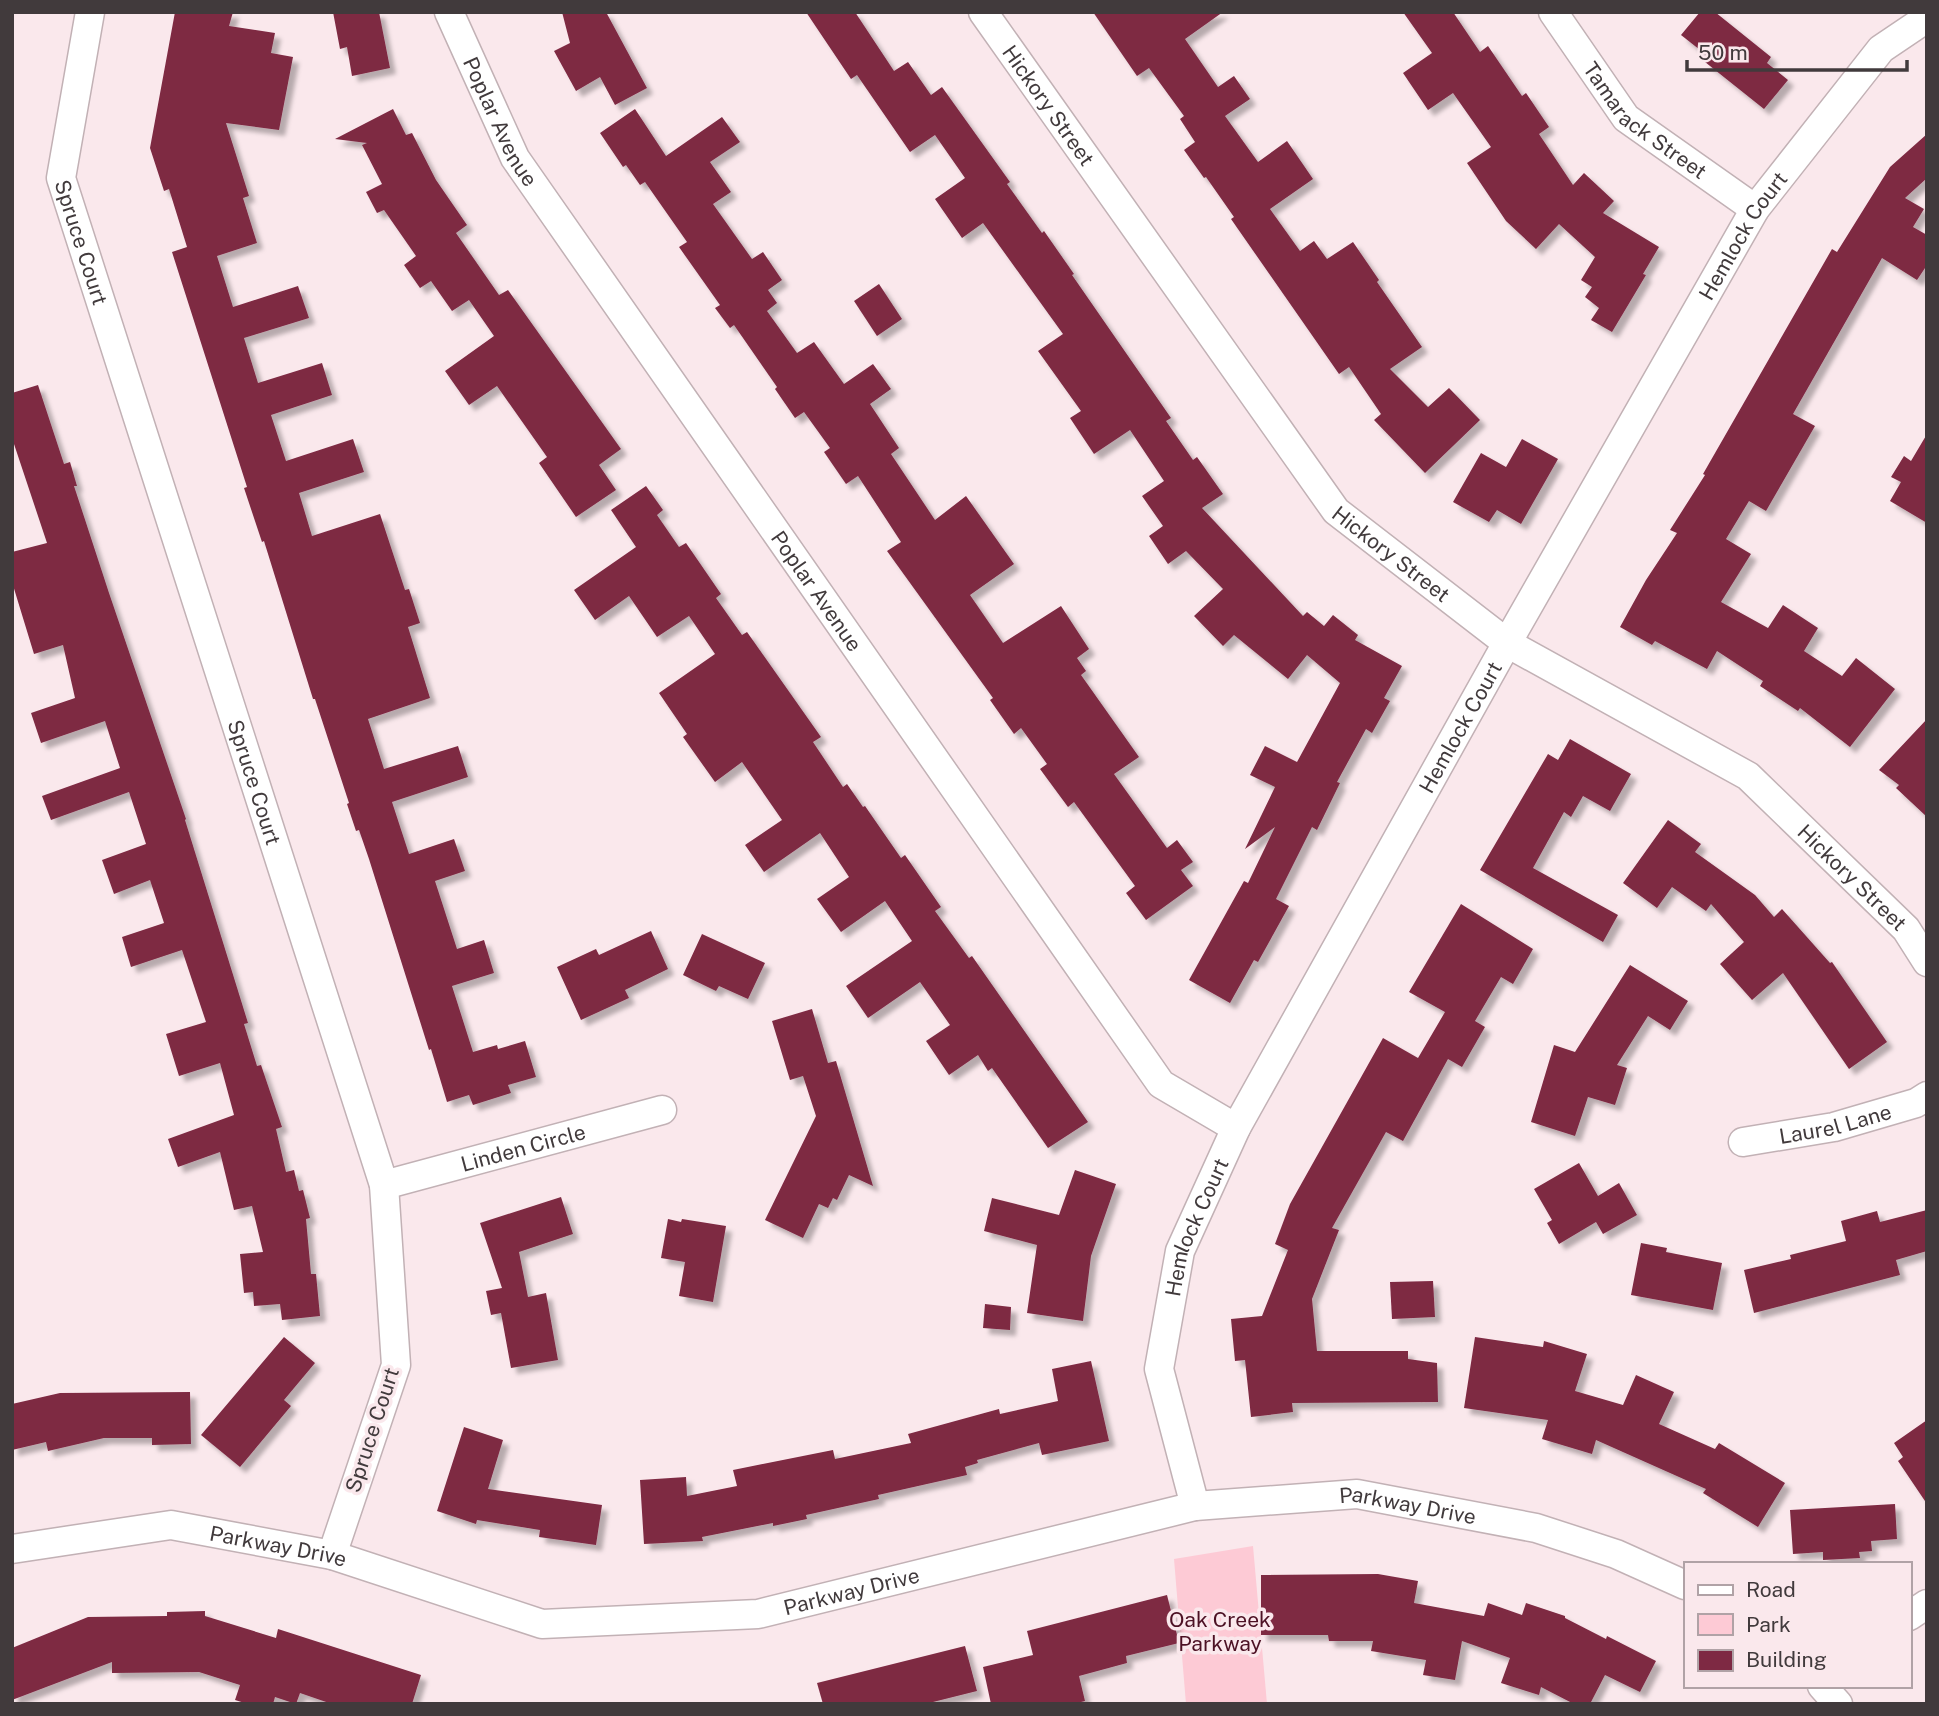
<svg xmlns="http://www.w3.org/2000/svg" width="1939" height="1716" viewBox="0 0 1939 1716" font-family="'Public Sans',sans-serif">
  <defs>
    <filter id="shadow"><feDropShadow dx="6" dy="6" stdDeviation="2" flood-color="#0004"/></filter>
  </defs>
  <rect width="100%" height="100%" fill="#fae8ec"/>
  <polygon fill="#fdcad5" points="1253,1546 1267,1704 1186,1704 1174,1559"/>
  <g fill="#7e2943" filter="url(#shadow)">
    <polygon points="175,12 233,12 229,26 275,33 271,53 293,57 279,130 226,123 249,196 243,198 257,243 217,256 233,307 298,286 309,318 244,338 258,383 322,363 332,395 271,415 286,461 353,439 364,472 299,493 312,536 380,514 405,590 409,589 420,623 408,627 430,698 368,719 384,769 458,746 468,777 392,802 409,854 454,839 465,871 435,881 457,949 484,940 494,973 452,986 473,1052 497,1045 498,1049 525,1041 536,1077 508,1085 511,1093 473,1105 469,1095 447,1102 431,1049 429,1050 369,859 359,830 356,831 347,804 349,803 315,699 313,699 264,541 262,542 244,488 247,487 172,252 187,247 169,189 164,191 150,148"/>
    <polygon points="333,12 379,12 390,68 352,76 347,47 340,49"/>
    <polygon points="562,12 606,12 647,88 615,105 600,77 576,91 554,51 570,43"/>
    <polygon points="806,12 855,12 894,71 908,62 931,95 942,87 1010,182 1007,184 1042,233 1044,231 1074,274 1072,275 1171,418 1166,421 1193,460 1197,457 1223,494 1202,508 1303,616 1307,612 1324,626 1333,615 1358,635 1355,640 1402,666 1384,698 1390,701 1372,733 1366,729 1337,782 1340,783 1317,830 1312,827 1276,899 1289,906 1258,962 1254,960 1230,1003 1189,980 1244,881 1248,883 1275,827 1245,849 1275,787 1250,775 1265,746 1297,762 1340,683 1307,655 1288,679 1234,635 1223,646 1194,616 1223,589 1186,551 1168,564 1149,536 1163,526 1142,496 1164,481 1130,430 1094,454 1070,418 1081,411 1038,351 1063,334 983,223 962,238 935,199 965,178 935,135 910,152 857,75 851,79"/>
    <polygon points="1093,12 1223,12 1185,39 1218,87 1234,76 1250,99 1225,116 1258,162 1287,141 1313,179 1270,209 1300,251 1314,241 1327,259 1353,242 1379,280 1377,282 1422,347 1390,369 1428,407 1449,388 1480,420 1425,473 1374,420 1381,414 1349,367 1339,374 1231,219 1234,217 1206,177 1204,178 1184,150 1195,142 1180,119 1184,116 1149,68 1137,76"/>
    <polygon points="1403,12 1453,12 1480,52 1488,46 1522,96 1526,93 1549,127 1539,134 1573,185 1584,173 1614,201 1603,213 1659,247 1643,274 1646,275 1612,332 1591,320 1599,308 1585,297 1592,287 1581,280 1595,257 1559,224 1536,249 1506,221 1467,163 1491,147 1453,93 1428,110 1403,73 1432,53"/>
    <polygon points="1700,12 1715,12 1771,57 1767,63 1788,80 1764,109 1705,62 1709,57 1681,35"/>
    <polygon points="393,109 406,135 412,133 436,180 467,225 456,233 499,295 508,290 621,449 599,465 616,490 576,517 539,463 547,457 497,386 469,405 445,371 494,336 469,300 452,311 431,281 420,288 404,265 416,256 384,210 377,213 366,192 382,184 362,145 367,143 335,139"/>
    <polygon points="635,109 666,156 722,117 740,142 710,162 731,192 713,204 752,259 763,252 782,280 768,290 777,303 767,311 797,353 814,342 844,384 873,364 891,389 870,404 899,448 891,454 935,520 966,496 1014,564 970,595 1003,643 1061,606 1089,649 1077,658 1086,671 1081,675 1139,757 1114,774 1167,848 1177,840 1193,862 1181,870 1193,886 1146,920 1126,893 1135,886 1074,802 1068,807 1040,769 1047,764 1021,728 1014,734 990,700 993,698 887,551 901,542 858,476 846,484 824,452 830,448 804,412 795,418 775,389 777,387 734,325 730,328 715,308 720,305 679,247 687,242 645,182 640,185 626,165 623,167 600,133"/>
    <polygon points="1927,134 1927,178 1905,198 1924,209 1913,227 1927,235 1927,265 1917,280 1882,258 1793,414 1815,426 1766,511 1749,501 1726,539 1751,554 1721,602 1768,628 1783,605 1818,628 1804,651 1842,676 1856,658 1895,689 1850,747 1800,708 1798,711 1760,686 1763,681 1717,651 1707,669 1655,641 1652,645 1620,627 1646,580 1677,533 1670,530 1705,475 1703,474 1832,249 1837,252 1890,167"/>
    <polygon points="879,284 902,319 877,336 854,301"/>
    <polygon points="38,385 64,464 70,462 77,486 74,486 109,593 186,819 185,820 248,1023 244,1024 257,1066 261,1065 282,1127 276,1129 286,1172 294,1170 299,1191 303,1190 310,1218 306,1219 311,1274 316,1274 320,1316 282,1320 280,1304 254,1306 253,1292 244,1293 240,1254 263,1252 252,1206 234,1210 220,1152 178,1167 168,1139 234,1115 220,1063 179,1076 166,1034 206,1022 182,950 131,967 122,937 164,923 150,880 114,894 102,860 146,844 129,792 51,820 42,796 120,768 105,721 41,743 31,713 75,698 63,645 34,654 12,582 12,552 47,543 12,438 12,393"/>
    <polygon points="1927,434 1927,523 1890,501 1901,482 1891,477 1904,456 1911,461"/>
    <polygon points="1522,439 1558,459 1521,524 1497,510 1489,522 1453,502 1481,453 1506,467"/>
    <polygon points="646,486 663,510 657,515 679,547 686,543 721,594 716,598 742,635 747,632 821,737 813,742 843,787 847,784 863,807 865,806 901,858 905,855 941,907 935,911 969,958 972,956 1088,1122 1048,1148 992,1068 988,1071 978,1055 949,1075 926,1041 950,1025 920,982 868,1018 846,986 912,941 885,901 841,932 817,899 849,877 820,833 764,872 745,845 782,820 742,762 715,782 683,737 687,734 659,693 715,654 689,616 657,637 629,596 595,620 574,590 636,547 611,510"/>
    <polygon points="1927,719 1927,817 1896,788 1899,785 1879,770"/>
    <polygon points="1570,739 1631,774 1610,811 1583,796 1571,817 1564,812 1533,868 1618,915 1603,942 1480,870 1548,754 1558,760"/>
    <polygon points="1668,820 1701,844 1695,852 1755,895 1774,917 1782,909 1830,963 1832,962 1887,1042 1849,1069 1783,973 1752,1000 1720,964 1744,942 1711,904 1706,911 1672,887 1657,908 1623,883"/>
    <polygon points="1461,904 1533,949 1513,984 1501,977 1475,1021 1485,1027 1462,1067 1448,1059 1403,1141 1386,1132 1332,1228 1339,1230 1312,1299 1317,1351 1408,1351 1408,1359 1437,1363 1438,1402 1292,1403 1293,1412 1251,1417 1245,1360 1235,1361 1231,1319 1262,1316 1288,1250 1275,1244 1290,1204 1383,1038 1418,1058 1445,1012 1409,992"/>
    <polygon points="651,931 668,969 625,990 629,998 581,1020 557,967 596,949 599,955"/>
    <polygon points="702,934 765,963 748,999 719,986 716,991 683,975"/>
    <polygon points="1630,965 1688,1001 1670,1030 1648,1016 1617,1065 1627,1068 1615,1105 1588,1097 1575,1136 1531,1122 1554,1045 1575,1052"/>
    <polygon points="812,1009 828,1063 836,1061 873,1186 849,1175 837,1200 833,1198 828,1208 819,1204 803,1238 765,1220 816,1116 803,1076 790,1080 772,1021"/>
    <polygon points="1579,1163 1598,1196 1619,1183 1637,1215 1603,1234 1596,1222 1559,1244 1547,1223 1552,1220 1534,1189"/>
    <polygon points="1075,1170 1116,1184 1091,1256 1083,1321 1027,1313 1037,1245 984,1231 992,1198 1059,1215"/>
    <polygon points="561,1197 573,1234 519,1252 528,1297 546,1293 558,1360 511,1368 501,1313 491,1315 486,1291 502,1288 480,1223"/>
    <polygon points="1927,1210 1927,1251 1896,1260 1900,1275 1754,1313 1744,1270 1791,1259 1790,1255 1846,1241 1841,1221 1877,1211 1880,1222"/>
    <polygon points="668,1219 681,1222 682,1219 726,1226 713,1302 679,1296 685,1262 661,1258"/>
    <polygon points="1641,1243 1667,1248 1666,1252 1722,1263 1713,1310 1631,1295"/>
    <polygon points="1433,1281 1435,1317 1392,1319 1390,1282"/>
    <polygon points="985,1304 1011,1307 1010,1330 983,1328"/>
    <polygon points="284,1337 315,1363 284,1400 291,1406 240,1467 201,1435"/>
    <polygon points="1475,1337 1543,1347 1544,1341 1587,1354 1575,1391 1623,1405 1636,1375 1674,1392 1659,1424 1715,1449 1719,1443 1785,1483 1758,1527 1703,1493 1706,1489 1596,1440 1592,1454 1542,1439 1548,1420 1464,1408"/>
    <polygon points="1091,1361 1109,1441 1042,1455 1039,1443 977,1460 978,1463 965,1467 967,1475 878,1495 879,1499 806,1515 807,1519 773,1526 773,1523 702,1537 703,1541 644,1544 640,1480 686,1477 687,1496 737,1486 733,1470 833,1450 835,1459 911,1443 908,1434 999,1409 1000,1414 1058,1401 1052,1369"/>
    <polygon points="190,1392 191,1444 152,1445 152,1438 104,1438 48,1451 46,1442 12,1450 12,1404 60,1393"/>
    <polygon points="1927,1420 1927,1504 1898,1461 1903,1457 1894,1443"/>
    <polygon points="464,1427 503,1440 488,1489 602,1505 596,1545 539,1537 540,1530 477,1520 476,1524 437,1511"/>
    <polygon points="1895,1504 1897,1539 1871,1541 1872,1551 1859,1552 1860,1558 1823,1560 1823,1552 1793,1554 1790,1510"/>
    <polygon points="1378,1574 1418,1581 1414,1603 1484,1616 1488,1603 1522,1615 1526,1603 1565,1616 1565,1618 1606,1639 1607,1636 1656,1661 1640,1692 1605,1675 1590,1704 1574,1704 1541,1687 1539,1695 1501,1683 1510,1658 1462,1641 1455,1680 1423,1675 1426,1660 1371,1651 1373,1641 1329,1641 1328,1635 1261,1635 1261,1575"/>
    <polygon points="1167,1595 1179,1643 1126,1656 1127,1663 1079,1676 1085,1701 1073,1704 991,1704 983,1667 1033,1655 1027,1631"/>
    <polygon points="205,1611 205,1616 276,1638 278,1629 421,1675 412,1704 332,1704 300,1693 296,1704 275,1697 273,1704 248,1704 235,1700 240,1685 199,1672 112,1673 112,1662 12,1700 12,1648 88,1617 167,1616 167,1612"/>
    <polygon points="965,1646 977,1691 925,1704 823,1704 817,1683"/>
  </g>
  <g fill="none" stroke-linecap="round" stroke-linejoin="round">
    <defs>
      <g id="minor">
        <path id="s1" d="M90,12L61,178L384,1185L396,1365L332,1555"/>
        <path id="s2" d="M449,12L515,158L1161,1084L1236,1128"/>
        <path id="s3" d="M983,12L1336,511L1507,643L1748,776L1906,929L1927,962"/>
        <path id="s4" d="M1553,12L1626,118L1755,209"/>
        <path id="s5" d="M1743,1142L1834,1127L1916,1103L1927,1096"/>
        <path id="s6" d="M384,1185L662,1110"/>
        <path id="s7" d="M1195,1506L1159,1369L1180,1251L1236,1128L1507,643L1755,209L1881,49L1927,18"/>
        <path id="s8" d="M12,1549L171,1525L332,1555L542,1624L758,1614L1195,1506L1357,1494L1536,1528L1616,1554L1685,1585"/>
        <polyline points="1909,1616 1927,1604"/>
        <polyline points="1822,1686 1838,1704"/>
      </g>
    </defs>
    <use href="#minor" stroke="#c2b1b5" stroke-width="31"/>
    <use href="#minor" stroke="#fff" stroke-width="28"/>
  </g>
  <g text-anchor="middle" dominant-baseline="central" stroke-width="7" stroke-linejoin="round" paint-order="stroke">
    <g font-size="21" fill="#413a3c" stroke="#fae8ec">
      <text stroke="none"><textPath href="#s3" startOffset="114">Hickory Street</textPath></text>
      <text stroke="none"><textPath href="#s4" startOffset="144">Tamarack Street</textPath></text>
      <text stroke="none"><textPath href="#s2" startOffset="121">Poplar Avenue</textPath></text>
      <text stroke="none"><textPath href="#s7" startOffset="1423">Hemlock Court</textPath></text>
      <text stroke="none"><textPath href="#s1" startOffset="236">Spruce Court</textPath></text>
      <text stroke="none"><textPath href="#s3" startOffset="681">Hickory Street</textPath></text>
      <text stroke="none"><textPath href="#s2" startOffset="688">Poplar Avenue</textPath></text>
      <text stroke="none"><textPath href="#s7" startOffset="856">Hemlock Court</textPath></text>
      <text stroke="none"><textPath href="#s1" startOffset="803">Spruce Court</textPath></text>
      <text stroke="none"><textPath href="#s3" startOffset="1248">Hickory Street</textPath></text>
      <text stroke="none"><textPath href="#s5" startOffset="94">Laurel Lane</textPath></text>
      <text stroke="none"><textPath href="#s6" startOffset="144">Linden Circle</textPath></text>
      <text stroke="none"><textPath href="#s7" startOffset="289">Hemlock Court</textPath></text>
      <text transform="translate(372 1430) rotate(-72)">Spruce Court</text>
      <text stroke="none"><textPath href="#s8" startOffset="1426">Parkway Drive</textPath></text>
      <text stroke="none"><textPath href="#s8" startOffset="270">Parkway Drive</textPath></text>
      <text stroke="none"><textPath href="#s8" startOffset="858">Parkway Drive</textPath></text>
    </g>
    <g font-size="21" fill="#4c1124" stroke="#fae8ec">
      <text x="1220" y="1619">Oak Creek<tspan x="1220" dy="24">Parkway</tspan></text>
    </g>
  </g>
  <rect width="1939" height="1716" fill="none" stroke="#413a3c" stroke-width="28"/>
  <rect x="1684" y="1562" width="228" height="126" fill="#fae8ec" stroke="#b0a2a6" stroke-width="2"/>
  <rect x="1698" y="1585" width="35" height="10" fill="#ffffff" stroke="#b0a2a6" stroke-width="2"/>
  <text x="1746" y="1597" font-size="21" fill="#413a3c">Road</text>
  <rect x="1698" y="1614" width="35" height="21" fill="#fdcad5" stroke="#b0a2a6" stroke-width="2"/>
  <text x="1746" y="1632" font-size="21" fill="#413a3c">Park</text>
  <rect x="1698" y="1650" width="35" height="21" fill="#7e2943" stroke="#b0a2a6" stroke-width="2"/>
  <text x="1746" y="1667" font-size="21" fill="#413a3c">Building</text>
  <path d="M1687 60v10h220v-10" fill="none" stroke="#413a3c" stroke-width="3.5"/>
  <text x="1698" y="60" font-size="21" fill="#413a3c" stroke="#fae8ec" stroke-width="5" paint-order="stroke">50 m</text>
</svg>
